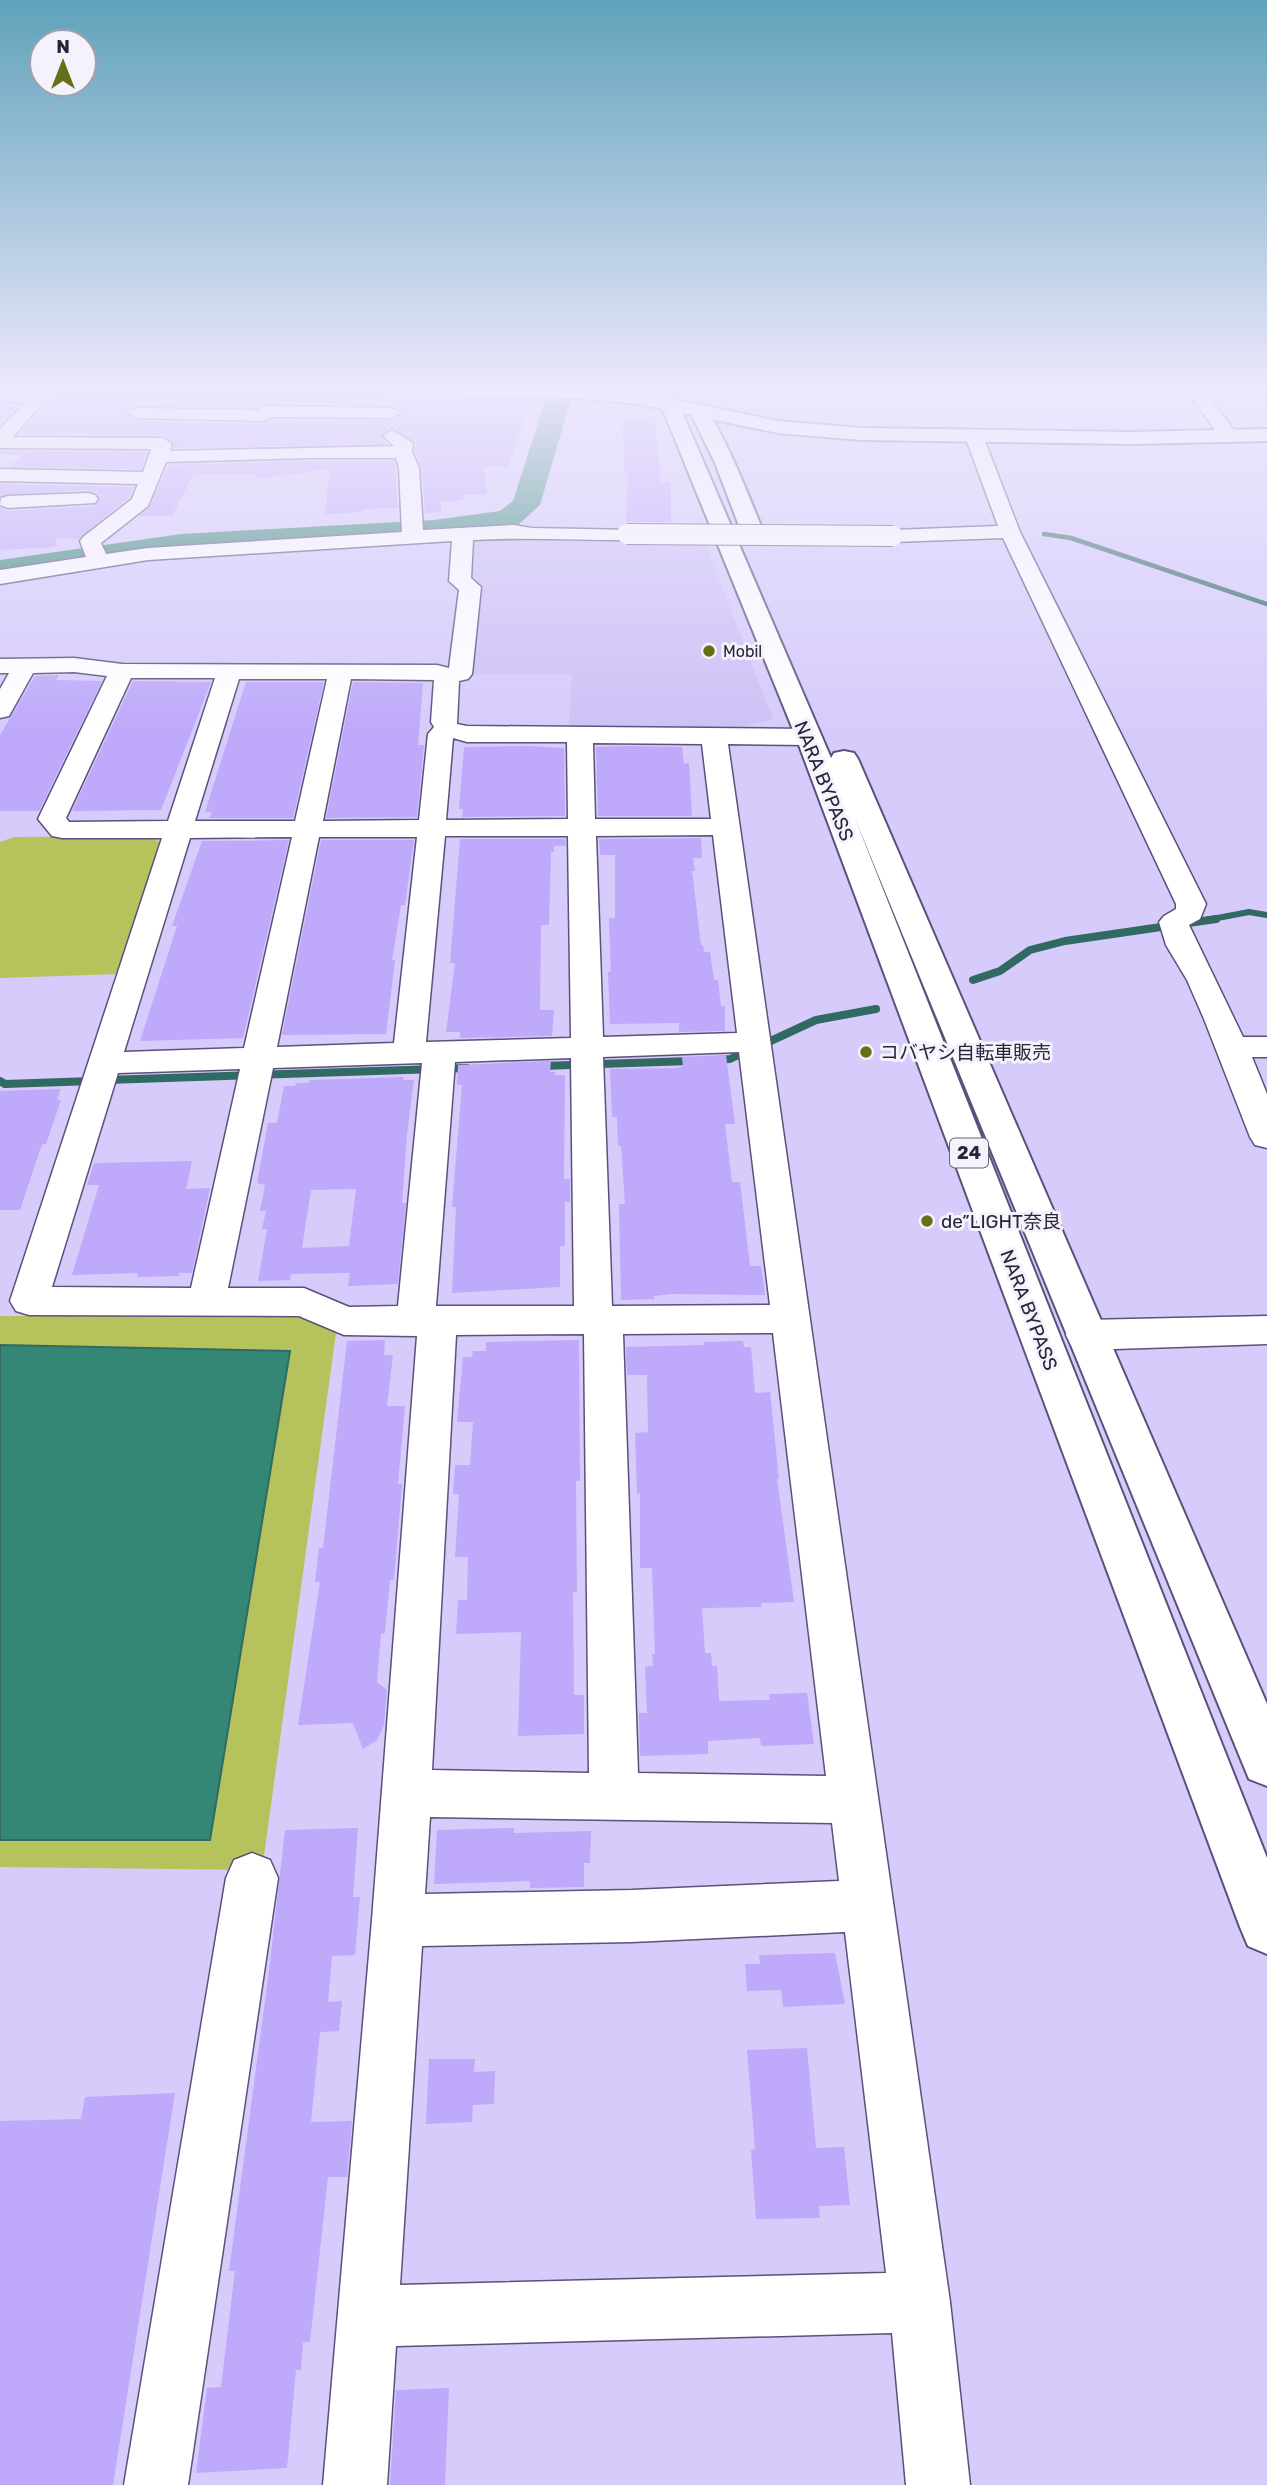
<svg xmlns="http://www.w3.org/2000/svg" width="1267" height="2485" viewBox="0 0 1267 2485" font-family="Rubik,'Noto Sans JP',sans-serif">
  <rect width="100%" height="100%" fill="#d6cbfb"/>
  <polygon fill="#cdc0f6" points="503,533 705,543 773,719 742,727 569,726 572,674 473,674 475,652 467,651 463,581 467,538"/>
  <g fill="#b6c35c">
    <polygon points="150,836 159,842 119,974 0,978 0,842 14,837"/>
    <polygon points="0,1316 302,1316 336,1333 262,1870 0,1867 0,1840 210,1839 290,1351 0,1345"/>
  </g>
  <polygon fill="#338774" stroke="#306a62" stroke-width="2" points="0,1345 290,1351 210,1840 0,1840"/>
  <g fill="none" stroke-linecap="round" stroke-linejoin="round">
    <polyline stroke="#306a62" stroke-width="4.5" points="1044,534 1071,538 1267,604"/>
    <polyline stroke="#306a62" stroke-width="6" points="1207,920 1249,912 1267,915"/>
    <g stroke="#306a62" stroke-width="8">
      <polyline points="973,980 1000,971 1030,950 1065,941 1216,919"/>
      <polyline points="762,1045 816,1020 876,1009"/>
      <polyline points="716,1060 730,1059 749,1050"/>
      <polyline points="541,1066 691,1061"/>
      <polyline points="107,1080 467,1068"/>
      <polyline points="0,1081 5,1084 93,1081"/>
    </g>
    <polygon fill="#338774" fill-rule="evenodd" points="550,385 575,385 540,505 518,525 434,538 181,552 0,578 0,560 181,534 434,520 500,511 513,501"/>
  </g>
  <g fill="#bea9fa" fill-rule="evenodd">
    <path d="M64,385H180L178,387L229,388L238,393L531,401L508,467H484L487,494L462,495L464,500L440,502L442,512L425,513L422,468L415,452L416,443L393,428L380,436L387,444L173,448V442L163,435L19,434ZM266,403L391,405L402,414L391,421L273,420L263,424L137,421L126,414L137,405L256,407Z"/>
    <polygon points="0,404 20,404 0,425"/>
    <polygon points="654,417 661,482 671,482 671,522 626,522 628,475 625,475 622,419"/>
    <polygon points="0,451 147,452 141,469 10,467 21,455 0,454"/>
    <polygon points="312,461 394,461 398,508 362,509 363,511 349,513 325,514 330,469 256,479 257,475 193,475 172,516 139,516 150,507 168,465"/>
    <polygon points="0,484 134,487 130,497 78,539 56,538 55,547 0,550 0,508 8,511 95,506 101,499 96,492 88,490 0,496"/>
    <polygon points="59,675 56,680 102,681 39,811 0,811 0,735 35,676"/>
    <polygon points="133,681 211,682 161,810 72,811"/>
    <polygon points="246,682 324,682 293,818 209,818 212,812 205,812"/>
    <polygon points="353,682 423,683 418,745 424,745 417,817 326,818"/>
    <polygon points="528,746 564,748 565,816 462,817 463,809 459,809 464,747"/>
    <polygon points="627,746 682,747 684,764 689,763 692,816 598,816 596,747"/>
    <polygon points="701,838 702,858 693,858 695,871 692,871 701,945 703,945 704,952 710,952 714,980 718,980 721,1006 725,1006 725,1031 679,1032 679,1023 610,1024 608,972 611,971 609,918 615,918 615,855 600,855 599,839"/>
    <polygon points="460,839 565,839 566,846 554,846 554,852 551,852 549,925 541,925 540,1010 554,1010 552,1036 460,1038 460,1032 446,1032 455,963 450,963"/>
    <polygon points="289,840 243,1038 140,1041 177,926 172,926 202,841"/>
    <polygon points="321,840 414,840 405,905 401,905 392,960 395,960 386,1034 282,1035"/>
    <polygon points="726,1055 735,1124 725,1124 732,1182 740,1182 750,1266 761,1266 765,1295 672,1294 654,1296 654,1299 621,1300 619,1204 625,1204 621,1146 618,1146 617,1117 612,1117 610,1069 677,1068 683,1067 682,1057"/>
    <polygon points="551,1061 550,1072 555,1072 555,1075 565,1075 564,1179 570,1179 570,1202 565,1202 565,1246 560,1246 560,1287 452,1293 456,1207 452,1207 462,1085 457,1085 458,1065"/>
    <path d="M404,1077L403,1080H414L407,1134L402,1203H406L398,1284L348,1286L350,1273L291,1274L290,1280L258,1281L267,1229H262L266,1211H260L265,1185L257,1183L268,1123H277L284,1086H295L296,1083H309L310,1080ZM356,1189L349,1246L302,1248L311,1190Z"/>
    <polygon points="61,1089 57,1100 61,1100 46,1144 43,1144 40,1150 20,1210 0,1210 0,1091"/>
    <polygon points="192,1161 186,1189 210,1188 192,1273 179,1273 179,1276 137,1277 138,1273 72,1275 99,1185 87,1185 94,1163"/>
    <polygon points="385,1340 384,1355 393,1355 387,1406 405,1406 398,1484 402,1484 394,1580 390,1580 385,1633 381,1634 377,1682 387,1690 384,1725 377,1740 363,1749 353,1723 298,1725 320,1582 315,1582 319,1548 323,1548 347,1341"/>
    <polygon points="579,1340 580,1481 576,1481 577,1592 573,1592 574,1695 584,1695 584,1734 518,1736 521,1632 456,1634 458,1600 467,1600 468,1557 455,1557 459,1494 453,1494 455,1465 470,1465 473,1422 457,1422 463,1357 472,1357 473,1351 486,1351 486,1342"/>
    <polygon points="743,1341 744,1347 751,1347 755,1393 770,1392 779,1479 777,1479 794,1602 761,1603 761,1607 702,1608 705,1653 711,1653 712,1666 717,1666 719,1701 770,1700 769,1694 807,1693 814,1744 761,1746 760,1738 708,1741 708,1754 640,1756 639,1713 647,1713 645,1667 653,1666 652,1654 655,1654 652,1568 640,1568 640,1493 637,1494 635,1433 648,1432 647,1378 647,1375 627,1375 626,1347 704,1345 704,1342"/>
    <polygon points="358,1828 353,1897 360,1897 355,1955 332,1956 328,2002 342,2001 339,2031 320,2032 311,2122 352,2121 347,2177 328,2177 310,2342 303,2342 301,2370 296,2370 287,2468 196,2473 207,2388 221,2387 235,2271 229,2271 269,1971 285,1830"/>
    <polygon points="514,1828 514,1833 591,1831 590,1863 584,1863 584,1887 530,1888 530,1881 434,1884 437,1830"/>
    <polygon points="835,1953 845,2004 783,2007 781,1990 747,1991 745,1964 760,1964 759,1955"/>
    <polygon points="807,2048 816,2148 844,2147 850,2205 819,2206 820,2218 756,2219 751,2150 755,2149 747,2050"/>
    <polygon points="429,2059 475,2059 474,2072 495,2071 494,2104 473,2105 472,2122 426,2124"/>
    <polygon points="175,2093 113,2485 0,2485 0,2121 81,2119 85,2097"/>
    <polygon points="449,2388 445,2485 390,2485 396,2390"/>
  </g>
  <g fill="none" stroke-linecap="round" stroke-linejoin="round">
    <defs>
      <g id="minor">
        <path d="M40,385H58L13,437L163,438L172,444L170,451L394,446L383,436L392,430L413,443L412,452L419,468L423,530L513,525L532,528L634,530L637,534L634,538L627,540C576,540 524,537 473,540L471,578L481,587L472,674L468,679L459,681L457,724L467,726L809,729L818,732L822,737L818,742L809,745L728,744L950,2302L970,2485H906L892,2333L396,2346L387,2485H323L372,1920L417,1336L344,1335L299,1316L29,1315L16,1311L10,1301L162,838H62L52,836L38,819L107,676L74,672L33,673L9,716L0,718V689L9,673H0V659L74,658L122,664L437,665L449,668L459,590L449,581L452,541L148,560L0,584V570L86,557L80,541L83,537L132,499L138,484L0,481V469L143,472L151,449L0,448V429L26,402L0,401V391L34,392ZM312,458H396L399,468L402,532L148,548L106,554L101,543L148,506L166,462ZM131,678H215L168,821L69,822L66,818ZM239,679H327L295,821H195ZM351,679L434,680L431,722L434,727L428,734L419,820L323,821ZM453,738L467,742H567L568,819L446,820ZM593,743L702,744L711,819H595ZM713,835L737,1033L603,1037L596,836ZM445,836H568L571,1038L426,1042ZM292,837L244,1048L124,1052L190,838ZM319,837H417L394,1043L277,1047ZM739,1052L770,1305L612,1306L603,1057ZM571,1058L574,1306H436L455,1062ZM422,1063L398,1306L349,1307L304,1288H228L273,1068ZM240,1069L191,1288L52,1287L118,1073ZM773,1333L826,1776L638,1773L623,1334ZM584,1334L589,1773L432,1770L456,1335ZM430,1817L832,1823L839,1881L632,1890L425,1894ZM845,1932L886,2273L400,2285L422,1946L632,1942Z"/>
        <polygon points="1183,385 1201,385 1238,436 1236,440 1222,440"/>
        <polygon points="266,406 391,408 400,413 391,418 272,417 263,421 137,418 128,413 137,408 257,410"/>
        <polygon points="974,430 983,436 1020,532 1206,904 1200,919 1189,925 1243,1037 1267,1037 1267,1057 1252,1057 1267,1094 1267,1148 1255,1145 1250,1137 1204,1019 1187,980 1166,945 1159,922 1164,916 1176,909 1176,904 1003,538 893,542 886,540 883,536 886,532 893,530 998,526 965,436"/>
        <polygon points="88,493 95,495 98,499 95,503 8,508 0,505 1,498 8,496"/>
        <polygon points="1267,1316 1267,1344 1085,1350 1071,1345 1066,1335 1071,1325 1085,1320"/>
        <polygon points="252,1853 270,1860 278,1878 188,2485 124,2485 226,1878 234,1860"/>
      </g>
      <polygon id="major" points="229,385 575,386 638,392 778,421 862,428 1132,432 1267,429 1267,441 1132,444 862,440 778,433 638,404 575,398 238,390"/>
      <g id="highway">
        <polygon points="647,385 665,385 679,405 831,758 834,753 844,751 854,753 858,759 1267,1704 1267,1786 1249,1779 1242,1762 854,816 1267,1858 1267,1954 1248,1946 1240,1927 796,737 661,405"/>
        <path d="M698,404C716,409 754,509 763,531L760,536H744L741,531L715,463L689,410Z"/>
      </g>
    </defs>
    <use href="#minor" stroke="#5b517a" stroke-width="3"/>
    <use href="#major" stroke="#5b517a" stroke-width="4"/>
    <use href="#highway" stroke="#5b517a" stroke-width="4"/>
    <use href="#minor" fill="#fff" fill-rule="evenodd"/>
    <use href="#major" fill="#fff" fill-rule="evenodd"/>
    <use href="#highway" fill="#fff" fill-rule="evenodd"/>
    <defs>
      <polyline id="minor-bridge" points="627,534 893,536"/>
    </defs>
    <use href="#minor-bridge" stroke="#5b517a" stroke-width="22" stroke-linecap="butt"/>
    <use href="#minor-bridge" stroke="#fff" stroke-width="20"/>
  </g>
  <linearGradient id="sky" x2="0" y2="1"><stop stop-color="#5fa2ba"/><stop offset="0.53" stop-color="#ede8fd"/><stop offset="1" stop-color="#ede8fd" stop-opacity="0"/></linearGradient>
  <rect width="1267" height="733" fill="url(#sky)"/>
  <g fill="#676f17" stroke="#f4f2fc" stroke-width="2.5">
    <circle cx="709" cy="651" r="7"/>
    <circle cx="866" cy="1052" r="7"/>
    <circle cx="927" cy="1221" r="7"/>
  </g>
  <g text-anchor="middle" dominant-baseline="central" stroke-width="6" stroke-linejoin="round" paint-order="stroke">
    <g font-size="16" fill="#292537" stroke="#f4f2fc" text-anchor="start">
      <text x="723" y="651">Mobil</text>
    </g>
    <rect fill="#f4f2fc" stroke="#666272" stroke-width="2" x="950" y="1138.5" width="38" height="29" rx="5"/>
    <g font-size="18" font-weight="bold" fill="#292537">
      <text x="969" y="1153">24</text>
    </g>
    <g font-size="19" fill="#292537" stroke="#f4f2fc">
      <text transform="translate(824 781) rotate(68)">NARA BYPASS</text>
      <text transform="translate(1029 1310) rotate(69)">NARA BYPASS</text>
    </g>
    <g font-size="19" fill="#292537" stroke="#f4f2fc" text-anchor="start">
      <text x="880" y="1052">コバヤシ自転車販売</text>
      <text x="941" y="1221">de”LIGHT奈良</text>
    </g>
  </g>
  <g transform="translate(63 63)"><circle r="33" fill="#f4f2fc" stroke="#a3a0ad" stroke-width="2"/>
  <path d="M0-5L12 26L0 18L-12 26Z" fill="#676f17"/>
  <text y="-10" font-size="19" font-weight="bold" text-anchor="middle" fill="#292537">N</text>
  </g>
</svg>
